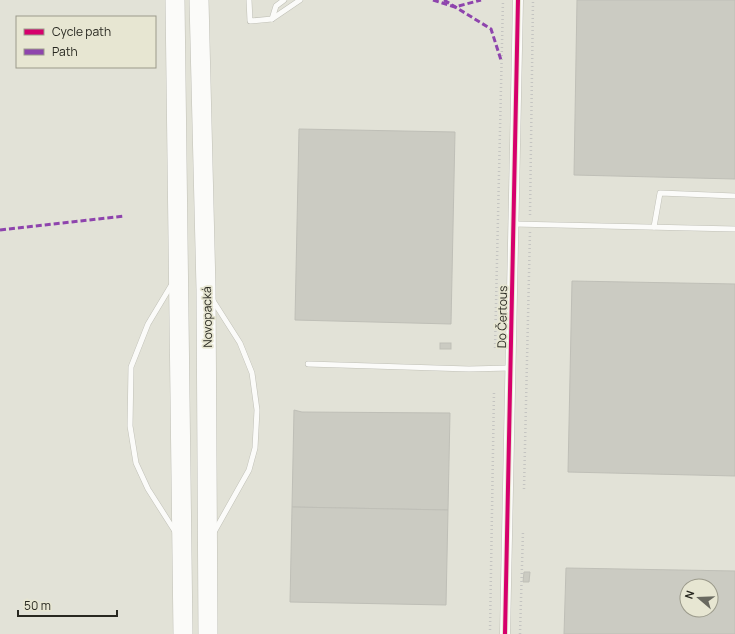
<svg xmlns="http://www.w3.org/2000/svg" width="735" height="634" viewBox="0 0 735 634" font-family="Manrope,sans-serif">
  <rect width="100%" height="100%" fill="#e2e2d7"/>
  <g fill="#cbcbc2" stroke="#bfbfb7" fill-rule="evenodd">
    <polygon points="577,0 735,0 735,179 574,175"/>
    <polygon points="299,129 455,132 451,324 295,320"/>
    <polygon points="572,281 735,284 735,476 568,472"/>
    <rect x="440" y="343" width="11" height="6"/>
    <polygon points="294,410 302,412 450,413 448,510 292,507"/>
    <polygon points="292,507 448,510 446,605 290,602"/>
    <path d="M566,568L735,571V634H564ZM687,586H711V610H687Z"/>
    <polygon points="524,572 530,572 529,582 523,582"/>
  </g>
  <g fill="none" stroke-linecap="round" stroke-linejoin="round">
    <defs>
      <g id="service">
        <polyline points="249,0 250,21 272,19 300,0"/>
        <polyline points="272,19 276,6 284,0"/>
        <polyline points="514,224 735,229"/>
        <polyline points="654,227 660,193 735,196"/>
        <polyline points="172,284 148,324 131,367 130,426 136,463 148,489 176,533"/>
        <polyline points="212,299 240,343 252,373 257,410 255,448 249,470 213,534"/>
        <polyline points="308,364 469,369 511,368"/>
      </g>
      <polyline id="minor" points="505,634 518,0"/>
      <g id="motorway">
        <polyline points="175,0 183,634"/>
        <polyline points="199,0 206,289 208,634"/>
      </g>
    </defs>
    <use href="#service" stroke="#c0c0b7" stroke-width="6"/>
    <use href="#minor" stroke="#c0c0b7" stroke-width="11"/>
    <use href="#motorway" stroke="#c0c0b7" stroke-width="20"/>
    <g stroke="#c4c4c1" stroke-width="2.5" stroke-dasharray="1 3" stroke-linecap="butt">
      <polyline points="530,215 533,0"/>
      <polyline points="495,348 503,0"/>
      <polyline points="524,489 530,232"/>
      <polyline points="490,630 494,391"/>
      <polyline points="520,634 523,531"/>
    </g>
    <use href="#service" stroke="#fbfbf9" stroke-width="5"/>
    <use href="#minor" stroke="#fbfbf9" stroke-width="10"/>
    <use href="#motorway" stroke="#fbfbf9" stroke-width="19"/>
    <g stroke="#8e44ad" stroke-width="3" stroke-dasharray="6 3" stroke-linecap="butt">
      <polyline points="433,0 455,7 481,0"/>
      <polyline points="444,0 491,29 501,60"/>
      <polyline points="0,230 125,216"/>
    </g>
    <defs>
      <polyline id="cycleway" points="505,634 518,0"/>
    </defs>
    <use href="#cycleway" stroke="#e7e6d2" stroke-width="6"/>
    <use href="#cycleway" stroke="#d6006c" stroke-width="4"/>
  </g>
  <g text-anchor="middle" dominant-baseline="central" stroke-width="3.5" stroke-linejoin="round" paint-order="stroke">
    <g font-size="12" fill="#282820" stroke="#e7e6d2">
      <text transform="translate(207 317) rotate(-91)">Novopacká</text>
      <text transform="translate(502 317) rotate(-89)">Do Čertous</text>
    </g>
  </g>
  <rect x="16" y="16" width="140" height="52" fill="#e7e6d2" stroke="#9b9a8b"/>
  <rect x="24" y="29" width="20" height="6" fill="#d6006c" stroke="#9b9a8b"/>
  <text x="52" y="36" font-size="12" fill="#282820">Cycle path</text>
  <rect x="24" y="49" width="20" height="6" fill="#8e44ad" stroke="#9b9a8b"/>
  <text x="52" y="56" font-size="12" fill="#282820">Path</text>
  <g transform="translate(699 598) rotate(289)"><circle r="19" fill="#e7e6d2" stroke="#9b9a8b"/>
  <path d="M0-3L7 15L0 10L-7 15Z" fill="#696960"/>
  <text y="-6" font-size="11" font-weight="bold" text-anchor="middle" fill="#282820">N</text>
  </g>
  <path d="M18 610v6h99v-6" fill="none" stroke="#282820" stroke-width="2"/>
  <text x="24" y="610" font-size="12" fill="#282820" stroke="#e7e6d2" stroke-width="3" paint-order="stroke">50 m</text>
</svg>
